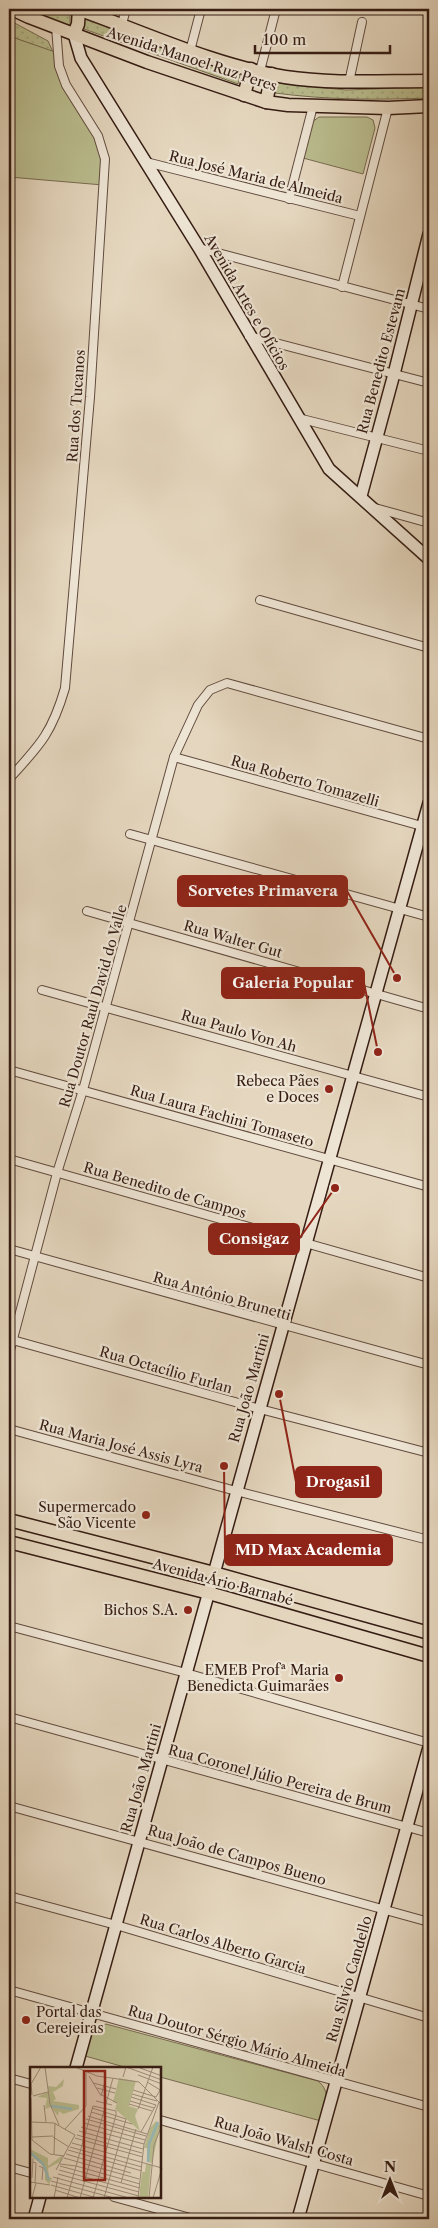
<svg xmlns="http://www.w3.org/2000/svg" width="438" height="2228" viewBox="0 0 438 2228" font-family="'Libre Caslon Text',serif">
  <defs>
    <pattern id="grass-dots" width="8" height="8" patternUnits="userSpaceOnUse" patternTransform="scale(1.25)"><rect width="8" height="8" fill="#babd8f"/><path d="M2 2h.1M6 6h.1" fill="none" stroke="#a0a27a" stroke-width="1.8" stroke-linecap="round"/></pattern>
  </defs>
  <rect width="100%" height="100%" fill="#e5d7bf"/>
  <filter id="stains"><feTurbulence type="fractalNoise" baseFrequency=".004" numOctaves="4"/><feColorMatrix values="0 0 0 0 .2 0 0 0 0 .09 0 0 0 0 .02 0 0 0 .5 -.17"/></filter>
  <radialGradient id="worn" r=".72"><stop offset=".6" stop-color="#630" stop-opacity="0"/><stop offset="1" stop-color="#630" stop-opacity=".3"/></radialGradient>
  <g fill="url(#grass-dots)" stroke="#786c51">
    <polygon points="27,9 55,9 70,15 70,26"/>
    <polygon points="84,19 240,75 238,84 84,29"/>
    <polygon points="9,20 48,41 53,52 9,36"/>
    <path d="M278,83L346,90L429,87V98C377,100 327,100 275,93Z"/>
  </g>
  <g fill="#babd8f" stroke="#786c51">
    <polygon points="9,36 58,53 59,66 98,136 105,159 103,185 9,177"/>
    <polygon points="319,117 367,117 373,120 375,128 363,174 303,158 312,122"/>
    <path d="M106,2024L318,2081C332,2092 325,2107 321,2121L160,2077V2068H128L85,2056C89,2042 90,2028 106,2024Z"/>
  </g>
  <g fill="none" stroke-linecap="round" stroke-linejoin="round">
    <defs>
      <g id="street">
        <polyline points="122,24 126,9"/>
        <polyline points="190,51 201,9"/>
        <polyline points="260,71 276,9"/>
        <polyline points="349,82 362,22"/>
        <polyline points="146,162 360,216"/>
        <polyline points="289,199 313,106"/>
        <polyline points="199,248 429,309"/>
        <polyline points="342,287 388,108"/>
        <polyline points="249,336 429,383"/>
        <polyline points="298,418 429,451"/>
        <polyline points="375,508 429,523"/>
        <polyline points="260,600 429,648"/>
        <polyline points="174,757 429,828"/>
        <path d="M9,779C40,745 52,733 65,688L90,397L105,159L98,136L66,85L59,66L56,27"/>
        <polyline points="130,834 429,917"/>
        <polyline points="87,911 429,1009"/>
        <polyline points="42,990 429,1097"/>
        <polyline points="9,1070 429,1187"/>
        <polyline points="9,1159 429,1278"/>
        <polyline points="9,1249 429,1365"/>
        <polyline points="9,1339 260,1409 429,1453"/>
        <polyline points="9,1354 57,1173 83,1090 174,757 198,705 210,690 227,683 429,739"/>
        <polyline points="9,1429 236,1491 429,1540"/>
        <polyline points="9,1626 186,1673 429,1743"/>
        <polyline points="9,1717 429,1833"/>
        <polyline points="9,1806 429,1922"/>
        <polyline points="9,1896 116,1925 429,2018"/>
        <polyline points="9,1990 429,2107"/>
        <polyline points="9,2078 31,2084"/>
        <polyline points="160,2120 429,2196"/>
        <polyline points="9,2167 31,2173"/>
        <polyline points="114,2197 194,2219"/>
      </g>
      <g id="secondary">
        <polyline points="74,34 81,58 199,248 329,469 429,559"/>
        <polyline points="361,496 394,374 429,234"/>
        <polyline points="76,2068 429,803"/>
        <polyline points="34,2219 40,2197"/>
        <polyline points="298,2219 429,1747"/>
      </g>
      <g id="primary">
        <polyline points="12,9 29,17 147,62 266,102 288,105 388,108 429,106"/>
        <path d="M78,9C146,33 213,65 285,77C332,84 381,81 429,81"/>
        <polyline points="74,34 78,24 79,9"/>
        <polyline points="244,95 251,69"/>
        <polyline points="266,102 272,74"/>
        <polyline points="9,1520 214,1573 429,1633"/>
        <polyline points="9,1542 209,1593 429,1656"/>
      </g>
    </defs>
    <use href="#street" stroke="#614b3e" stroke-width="10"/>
    <use href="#secondary" stroke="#351c13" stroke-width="14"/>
    <use href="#primary" stroke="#351c13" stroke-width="15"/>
    <use href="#street" stroke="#eee5d5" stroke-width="8"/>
    <use href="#secondary" stroke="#eee5d5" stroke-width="11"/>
    <use href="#primary" stroke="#e5d7bf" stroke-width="12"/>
  </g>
  <g fill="#8f2418" stroke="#eee5d5" stroke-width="2">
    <circle cx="329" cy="1089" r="5"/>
    <circle cx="146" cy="1515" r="5"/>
    <circle cx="188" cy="1610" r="5"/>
    <circle cx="339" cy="1678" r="5"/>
    <circle cx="26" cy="2020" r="5"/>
  </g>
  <g text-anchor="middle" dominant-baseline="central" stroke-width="4.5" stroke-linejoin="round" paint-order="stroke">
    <g font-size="14" fill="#351c13" stroke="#eee5d5">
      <text transform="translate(192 59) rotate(18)">Avenida Manoel Ruz Peres</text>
      <text transform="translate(256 177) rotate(14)">Rua José Maria de Almeida</text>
      <text transform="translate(247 302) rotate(60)">Avenida Artes e Ofícios</text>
      <text transform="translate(381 361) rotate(-75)">Rua Benedito Estevam</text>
      <text transform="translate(76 406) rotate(-86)">Rua dos Tucanos</text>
      <text transform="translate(305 781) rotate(16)">Rua Roberto Tomazelli</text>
      <text transform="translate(233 939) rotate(16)">Rua Walter Gut</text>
      <text transform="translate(93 1006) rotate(-74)">Rua Doutor Raul David do Valle</text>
      <text transform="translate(239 1031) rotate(16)">Rua Paulo Von Ah</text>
      <text transform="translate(222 1116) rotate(16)">Rua Laura Fachini Tomaseto</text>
      <text transform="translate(165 1190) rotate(16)">Rua Benedito de Campos</text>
      <text transform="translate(222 1296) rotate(16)">Rua Antônio Brunetti</text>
      <text transform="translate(166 1370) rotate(16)">Rua Octacílio Furlan</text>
      <text transform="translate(249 1388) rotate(-74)">Rua João Martini</text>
      <text transform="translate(121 1446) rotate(15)">Rua Maria José Assis Lyra</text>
      <text transform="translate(223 1582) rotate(15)">Avenida Ário Barnabé</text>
      <text transform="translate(141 1778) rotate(-74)">Rua João Martini</text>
      <text transform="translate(280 1779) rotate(15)">Rua Coronel Júlio Pereira de Brum</text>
      <text transform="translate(237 1855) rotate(16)">Rua João de Campos Bueno</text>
      <text transform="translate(223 1944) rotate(17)">Rua Carlos Alberto Garcia</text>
      <text transform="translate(349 1979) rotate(-74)">Rua Silvio Candello</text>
      <text transform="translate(237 2041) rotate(16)">Rua Doutor Sérgio Mário Almeida</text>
      <text transform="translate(284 2141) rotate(16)">Rua João Walsh Costa</text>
    </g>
    <g font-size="14" fill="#351c13" stroke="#eee5d5" text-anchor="end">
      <text x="319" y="1081">Rebeca Pães<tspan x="319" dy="16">e Doces</tspan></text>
      <text x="136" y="1507">Supermercado<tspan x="136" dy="16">São Vicente</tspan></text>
      <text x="178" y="1610">Bichos S.A.</text>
      <text x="329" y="1670">EMEB Profª Maria<tspan x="329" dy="16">Benedicta Guimarães</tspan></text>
      <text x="36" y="2012" text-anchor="start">Portal das<tspan x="36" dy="16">Cerejeiras</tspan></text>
    </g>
  </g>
  <g transform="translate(30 2067)">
    <rect width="131" height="131" fill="#e5d7bf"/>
    <path d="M89,11L106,14L99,39L108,42L105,49L110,64L85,42L87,36L83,35Z" fill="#babd8f"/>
    <path d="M34,12L33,19L23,25L26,32L23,34L49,38V42L33,47L29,44L28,49L21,40L15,42L17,31L7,30L18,25V19L26,20ZM0,82L18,91V99L33,88L30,95L18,101L19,110L22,111L19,117L15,113V100L0,88Z" fill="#babd8f"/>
    <path d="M126,54L130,59L122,96L117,95V81H114L120,61ZM116,97L121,98L118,131H109L112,105H115Z" fill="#babd8f"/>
    <path fill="none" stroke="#96b8b7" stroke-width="2.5" d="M21,39L42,42M0,85L13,97L19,113M118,95L119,77L128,55"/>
    <path fill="none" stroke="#9f8c7a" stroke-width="1" d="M15,0L20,37L29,58M45,0L67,9L109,15L129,35M110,1L132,9M108,8L132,17M59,9L70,27L87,36M93,10L96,0L132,13M117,15L132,24M63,16L86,22M67,21L85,26M103,23L126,30L132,20M102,27L127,34M2,28L1,17L11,0M3,29L18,25M71,29L76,11M101,30L126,38M1,31L2,73L20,87L34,89M66,34L82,38M100,34L124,41M99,37L122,44M14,38L16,55M62,41L96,52L74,131M108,42L123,0M61,45L102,57M58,49L117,67M56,52L116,69M1,55L24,56L45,68L26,103M54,56L115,73M51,60L114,77M35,62L56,39V6M49,64L113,82M111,65L126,38M47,68L112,86M2,70L23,69M23,70L39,80M45,71L113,90M42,76L132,101M40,80L112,100M38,83L112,104M24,87L25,56M36,87L101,106M34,91L109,112M3,95L6,96L5,116M30,97L46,99M9,99L13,101L12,113M30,99L110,121M46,99L110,117M29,103L109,125M28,107L109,129M23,110L99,131M2,111L3,91M21,114L84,131M0,115L20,118M91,116L106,62M21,118L67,131M25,123L50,131M2,131L6,116M24,131L28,110M37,131L63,39L86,44V48M50,131L83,11M63,131L86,48M108,131L114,77L129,35L131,37M119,131L124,78L132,58M123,131L132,101"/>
    <path fill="#8f2418" fill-opacity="0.15" stroke="#8f2418" stroke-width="2.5" d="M54,4H75V113H54Z"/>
    <rect width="131" height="131" fill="none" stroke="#351c13" stroke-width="2.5"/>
  </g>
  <path fill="none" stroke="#8f2418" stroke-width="2" d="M397 978L347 891M378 1052L364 983M335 1188L299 1239M279 1394L296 1482M224 1466L225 1550"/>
  <g fill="#8f2418" stroke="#eee5d5" stroke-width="2">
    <circle cx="397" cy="978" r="5"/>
    <circle cx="378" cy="1052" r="5"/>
    <circle cx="335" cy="1188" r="5"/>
    <circle cx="279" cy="1394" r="5"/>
    <circle cx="224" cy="1466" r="5"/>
  </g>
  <g fill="#8f2418" stroke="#8f2418" stroke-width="2">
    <rect x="178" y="876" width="169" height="30" rx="5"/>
    <rect x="222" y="968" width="142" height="30" rx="5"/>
    <rect x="209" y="1224" width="90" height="30" rx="5"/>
    <rect x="296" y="1467" width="85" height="30" rx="5"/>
    <rect x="225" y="1535" width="167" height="30" rx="5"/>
  </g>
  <g font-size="15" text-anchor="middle" font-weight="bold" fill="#fff">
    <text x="263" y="896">Sorvetes Primavera</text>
    <text x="293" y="988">Galeria Popular</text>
    <text x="254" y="1244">Consigaz</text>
    <text x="338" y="1487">Drogasil</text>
    <text x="308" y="1555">MD Max Academia</text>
  </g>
  <rect width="438" height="2228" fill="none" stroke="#e5d7bf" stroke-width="30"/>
  <rect x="10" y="10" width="418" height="2208" fill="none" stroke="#351c13" stroke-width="2.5"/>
  <rect x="15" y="15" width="408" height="2198" fill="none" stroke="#351c13"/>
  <g transform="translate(390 2180)" stroke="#eee5d5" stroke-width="4" paint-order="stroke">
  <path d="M0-4L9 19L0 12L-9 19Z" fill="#351c13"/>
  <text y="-8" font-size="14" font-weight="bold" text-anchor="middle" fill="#351c13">N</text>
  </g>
  <path d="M255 45v8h135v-8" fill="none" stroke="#351c13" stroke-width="2.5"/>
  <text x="263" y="45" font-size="15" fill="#351c13" stroke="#eee5d5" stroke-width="4" paint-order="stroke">100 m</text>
  <rect width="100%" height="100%" filter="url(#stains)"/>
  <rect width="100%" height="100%" fill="url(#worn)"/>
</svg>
